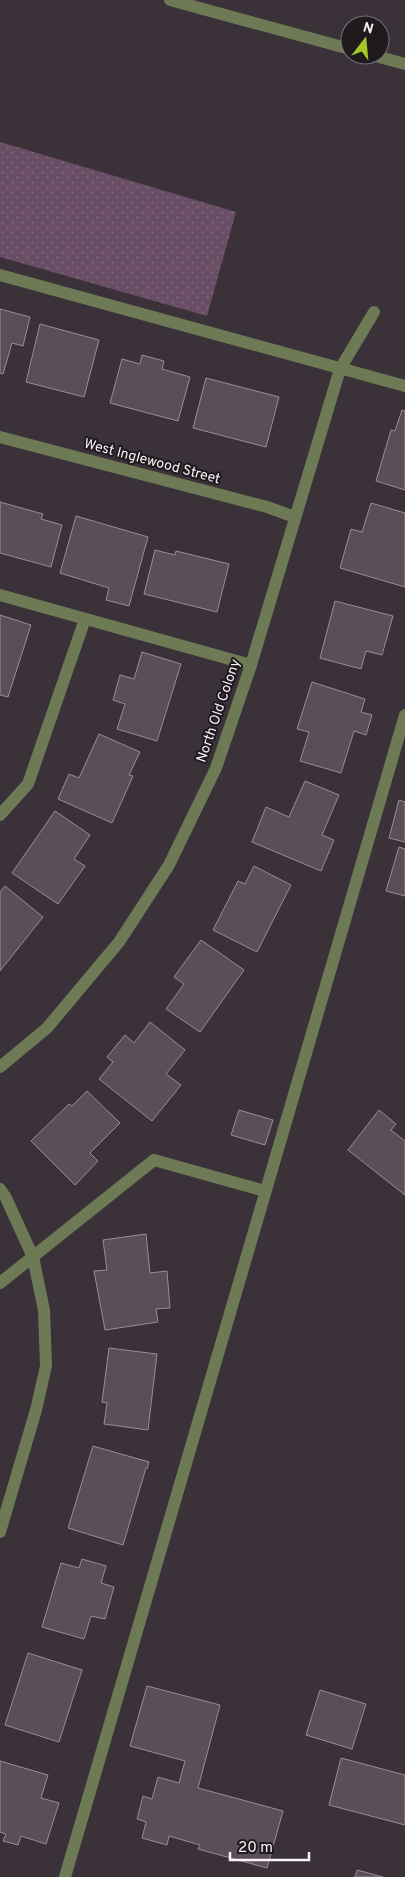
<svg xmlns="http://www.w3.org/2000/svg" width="405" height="1877" viewBox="0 0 405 1877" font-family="Overpass,sans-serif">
  <defs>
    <pattern id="grass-dots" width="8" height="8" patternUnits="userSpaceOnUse" patternTransform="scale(1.25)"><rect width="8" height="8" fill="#694e65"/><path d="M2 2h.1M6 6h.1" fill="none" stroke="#7f687c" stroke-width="1.8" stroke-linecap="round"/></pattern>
  </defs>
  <rect width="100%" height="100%" fill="#3a3139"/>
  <polygon fill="url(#grass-dots)" points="0,142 236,212 207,316 0,257"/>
  <g fill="#5a4f58" stroke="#998d97">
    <polygon points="0,309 30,317 23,346 12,343 3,374 0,373"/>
    <polygon points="40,324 99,340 84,397 26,382"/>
    <polygon points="142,355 164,361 162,369 190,377 178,421 110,403 122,359 140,364"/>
    <polygon points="206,378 279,397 266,447 193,428"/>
    <polygon points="402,410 405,411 405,490 376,481 391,430 395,431"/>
    <polygon points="0,502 43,514 41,519 62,525 51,567 0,553"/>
    <polygon points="371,503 405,513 405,587 340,568 351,529 362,532"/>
    <polygon points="76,516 148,537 129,606 106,600 109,588 60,573"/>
    <polygon points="155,550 175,555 176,551 229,564 217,612 144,594"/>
    <polygon points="335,601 393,616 382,655 366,651 361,669 320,658"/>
    <polygon points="0,615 31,625 8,697 0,695"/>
    <polygon points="142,652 181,664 157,741 117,729 125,704 113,700 120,675 134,679"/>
    <polygon points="312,682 365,699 361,712 372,715 366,735 354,731 341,773 300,761 309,732 297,729"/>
    <polygon points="99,734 140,752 129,775 133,776 112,823 58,799 69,774 79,778"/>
    <polygon points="305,781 339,795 322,835 334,840 321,871 252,842 266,807 289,817"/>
    <polygon points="399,800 405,802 405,842 389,838"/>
    <polygon points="55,811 90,835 74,859 85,866 58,904 12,873"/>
    <polygon points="399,847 405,849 405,896 386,891"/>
    <polygon points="254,866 291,885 257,952 213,930 238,881 245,884"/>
    <polygon points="5,886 43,917 0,971 0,892"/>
    <polygon points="201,940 244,970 200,1032 166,1009 184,984 174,977"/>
    <polygon points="150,1022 185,1050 166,1074 181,1085 152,1121 99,1079 113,1062 107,1057 125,1035 134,1043"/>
    <polygon points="87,1091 120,1123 90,1153 98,1161 75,1185 31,1141 69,1104 72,1106"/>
    <polygon points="239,1110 273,1120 265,1145 231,1135"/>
    <polygon points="379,1110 396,1124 391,1130 405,1141 405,1195 348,1150"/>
    <polygon points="146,1234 150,1273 167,1271 170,1308 156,1309 158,1322 105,1330 94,1271 107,1270 103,1240"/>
    <polygon points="109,1348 157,1354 148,1430 104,1424 107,1403 102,1402"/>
    <polygon points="93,1446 149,1462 147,1469 146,1468 123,1545 68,1528"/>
    <polygon points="82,1559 106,1566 101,1583 114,1587 105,1619 91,1616 84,1639 42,1627 61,1563 79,1568"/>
    <polygon points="28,1653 82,1670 59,1742 5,1725"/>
    <polygon points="147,1686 220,1705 198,1788 283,1811 267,1868 198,1849 200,1845 169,1836 167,1845 142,1838 146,1822 137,1819 143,1796 152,1799 158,1777 179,1783 185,1761 130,1746"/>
    <polygon points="320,1690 366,1704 352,1749 306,1735"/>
    <polygon points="341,1758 405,1775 405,1825 329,1805"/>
    <polygon points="0,1761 48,1775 41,1798 59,1803 46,1844 21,1836 18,1845 3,1841 6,1834 0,1832"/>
    <polygon points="357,1870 383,1877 355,1877"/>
  </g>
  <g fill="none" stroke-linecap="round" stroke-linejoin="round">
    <g stroke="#6e7955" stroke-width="12">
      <polyline points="170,0 350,49"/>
      <polyline points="372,55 405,64"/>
      <polyline points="0,275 405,386"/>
      <polyline points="0,595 251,665"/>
      <polyline points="0,815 28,784 85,619"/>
      <polyline points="0,1283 154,1160 265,1191"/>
      <polyline points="65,1877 405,715"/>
    </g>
    <g stroke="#6e7955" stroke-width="12">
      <polyline points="0,437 267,507 295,517"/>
      <polyline points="0,1067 47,1028 119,942 169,865 216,768 251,665 340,369 374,312"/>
      <polyline points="0,1189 6,1198 33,1257 44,1310 46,1366 36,1410 0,1532"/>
    </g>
  </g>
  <g text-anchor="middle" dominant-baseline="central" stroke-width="4" stroke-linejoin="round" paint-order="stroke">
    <g font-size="14" fill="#f9f2f8" stroke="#1f1a1e">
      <text transform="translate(152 462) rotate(15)">West Inglewood Street</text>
      <text transform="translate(219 711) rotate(-71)">North Old Colony</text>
    </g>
  </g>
  <g transform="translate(365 40) rotate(16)"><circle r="24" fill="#1f1a1e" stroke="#767075"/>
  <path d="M0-4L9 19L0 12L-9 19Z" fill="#a4c825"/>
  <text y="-8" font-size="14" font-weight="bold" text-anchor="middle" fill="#f9f2f8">N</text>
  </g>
  <path d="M230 1852v8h79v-8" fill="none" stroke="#f9f2f8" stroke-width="2.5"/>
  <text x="238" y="1852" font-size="15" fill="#f9f2f8" stroke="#1f1a1e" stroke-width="4" paint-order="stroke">20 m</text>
</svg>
